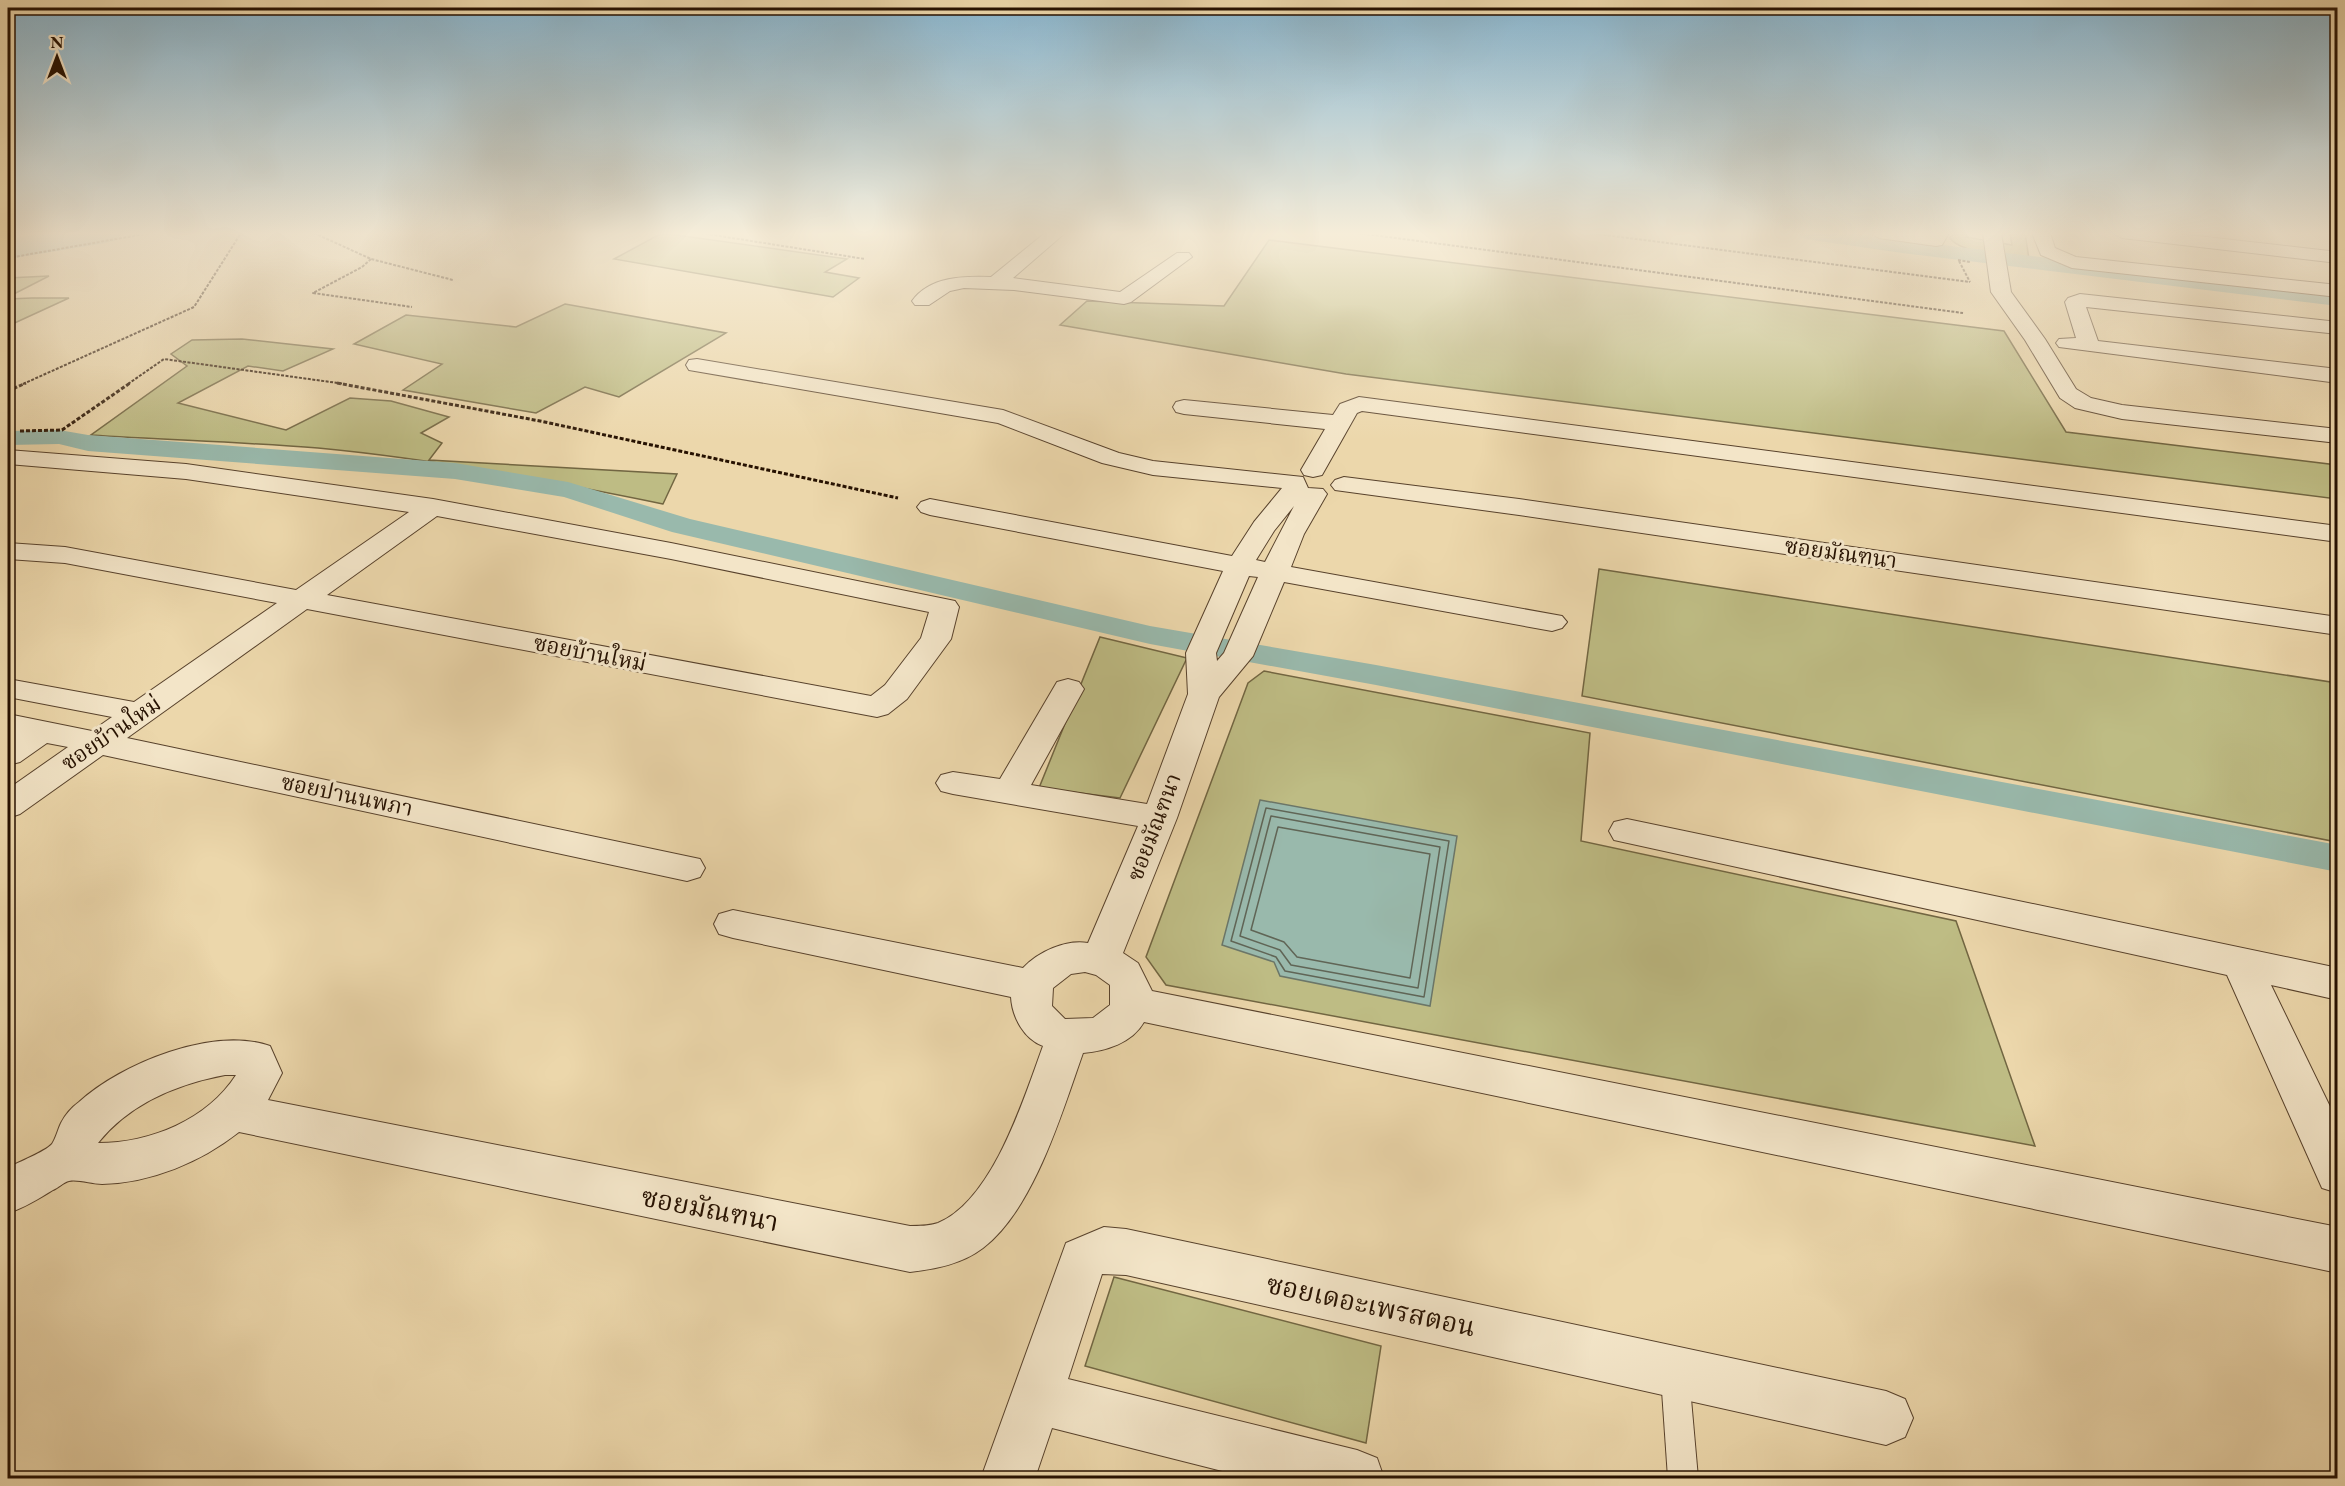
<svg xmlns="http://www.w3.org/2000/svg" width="2345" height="1486" viewBox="0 0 2345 1486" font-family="'EB Garamond','Noto Serif Thai',serif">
  <rect width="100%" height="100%" fill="#ecd7ab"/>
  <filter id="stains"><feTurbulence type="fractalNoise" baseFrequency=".00333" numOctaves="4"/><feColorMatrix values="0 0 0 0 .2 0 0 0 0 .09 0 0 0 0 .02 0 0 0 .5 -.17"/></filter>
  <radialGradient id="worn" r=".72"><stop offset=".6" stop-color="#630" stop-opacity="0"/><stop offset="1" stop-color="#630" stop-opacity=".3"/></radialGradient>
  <g fill="#bebc84" stroke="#726642" stroke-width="1.5">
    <polygon points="662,233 847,259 825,272 859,278 833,297 614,259"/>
    <path d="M1953,233H1967L1966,237L2012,245L2010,233H2025L2029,259C2010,256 1961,254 1950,238Z"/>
    <polygon points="1269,240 2004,331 2066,432 2337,465 2337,499 1346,374 1060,325 1087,301 1224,306"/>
    <polygon points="49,276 8,297 8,278"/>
    <polygon points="32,298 69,298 8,326 8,299"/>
    <polygon points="565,304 726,333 619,397 585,387 536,413 403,390 442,364 354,344 406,315 516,327"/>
    <path d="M242,339L333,349L283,371L248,366L178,403L286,430L350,398L391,401L449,417L421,433L442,443L429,460L677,474L663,504C550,481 434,459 318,448C243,442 167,440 91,435L187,366L171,354L192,340Z"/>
    <polygon points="1599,569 2337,683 2337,842 1582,696"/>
    <polygon points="1100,637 1187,658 1120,798 1039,788"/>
    <polygon points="1264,671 1590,733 1581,841 1956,921 2035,1146 1166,985 1146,957 1248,683"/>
    <polygon points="1114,1277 1381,1346 1366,1443 1085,1366"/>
  </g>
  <polygon fill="#99b9ac" stroke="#6b7668" stroke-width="1.5" points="1260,800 1457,836 1430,1006 1280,976 1274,962 1222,945"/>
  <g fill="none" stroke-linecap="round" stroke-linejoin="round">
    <g stroke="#606556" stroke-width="1.5">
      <polygon points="1266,808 1449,841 1424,997 1285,971 1276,957 1231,941"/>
      <polygon points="1271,816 1440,847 1418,988 1291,965 1280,950 1240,936"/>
      <polygon points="1278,827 1430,854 1410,978 1297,957 1284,942 1251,930"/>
    </g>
    <g fill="#99b9ac" fill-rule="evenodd">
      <polygon points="1797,233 1846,233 2338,294 2338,306 1902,253 1806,239 1800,237"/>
      <polygon points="59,430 88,435 455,463 568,482 690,519 1150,626 1376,665 2338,845 2338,872 1376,685 1150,644 672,532 564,497 455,479 88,451 59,444 8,445 8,431"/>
    </g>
    <polygon fill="#99b9ac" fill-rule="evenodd" points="44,233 122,233 117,240 106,243 8,259 8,239"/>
    <defs>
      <polygon id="service" points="1675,1362 1685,1366 1689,1376 1698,1478 1668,1478 1661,1376 1665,1366"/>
      <g id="minor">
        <path d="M1045,233H1065L1013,278L1120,292L1177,253H1189L1192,257L1131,302L1124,304L1014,290L964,288L950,291L929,305H915L912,301C930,276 964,276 991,277Z"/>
        <polygon points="1870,233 1949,233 1942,245 1936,246 1879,238"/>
        <polygon points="1983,233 2001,233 2011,292 2045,339 2076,389 2091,398 2122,405 2338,429 2338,443 2122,419 2075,408 2060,398 2025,340 1991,292"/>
        <polygon points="2032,233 2050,233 2055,248 2076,257 2338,285 2338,297 2072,268 2041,255"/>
        <polygon points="2113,233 2171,233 2338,252 2338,263 2122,238"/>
        <polygon points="2080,294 2338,322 2338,334 2086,307 2098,341 2338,369 2338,383 2059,347 2056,343 2059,339 2076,338 2065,302 2068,298"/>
        <path d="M697,359L1003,410L1119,453L1153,461L1303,477L1308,488L1323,489L1327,494L1304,534L1291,567L1562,616L1567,622L1562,628L1552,631L1284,582L1253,656L1219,697L1177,818L1123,953L1138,963L1152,991L2338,1227V1273L1144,1022C1132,1043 1106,1051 1083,1053C1062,1112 1034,1209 983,1248C962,1264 936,1269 910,1272L239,1132C201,1162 151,1183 102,1184C92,1184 78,1179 69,1181C64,1182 58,1188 53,1190C38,1199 24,1208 8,1213V1168C18,1162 45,1152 52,1144C56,1138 58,1129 61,1123C65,1115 72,1107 79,1102C122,1063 213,1026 270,1046L282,1073L268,1100L910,1226C919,1226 929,1226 938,1223C993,1200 1024,1098 1043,1046C1024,1039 1012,1017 1011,997L733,938L719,934L714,924L719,914L733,910L1023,968C1038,952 1066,939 1088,943L1138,826L953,794L941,791L936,783L941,775L953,772L1000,779L1057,682L1068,679L1079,682L1084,689L1031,785L1147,804L1188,694L1186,653L1223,571L930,515L921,512L917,507L921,502L930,499L1232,556L1254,522L1282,488L1153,475L1102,463L998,423L689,370L686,365L689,360ZM1294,506L1265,562L1256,560L1274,531ZM1249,576L1258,577L1224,653L1217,661L1216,653ZM1085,972L1096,975L1110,985V1005L1093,1018L1065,1019L1052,1006L1053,988L1071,974ZM225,1075H236C207,1120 150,1143 98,1143C129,1104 177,1084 225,1075Z"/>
        <polygon points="1359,397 2338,526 2338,542 1362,411 1357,413 1322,475 1313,477 1304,475 1301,470 1325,429 1184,414 1176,412 1173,407 1176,402 1184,400 1333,415 1340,404"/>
        <path d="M8,450L186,464L433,499L671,543L955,601L959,607L951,639L907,699L888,714L877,717L307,609L127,738L700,859L705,868L700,877L687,881L103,755L20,814L8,818V789L68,747L47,743L20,762L8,765V739L13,735L8,734V714L92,731L112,717L8,697V679L134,702L277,603L65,563L8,559V543L65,547L296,590L409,512L186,479L8,464ZM437,516L671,559L929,612L921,638L885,685L871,696L327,595Z"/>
        <polygon points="1344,477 1519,499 2338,617 2338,635 1519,515 1335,490 1331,485 1335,480"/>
        <polygon points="1627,819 2338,968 2338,1000 2271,985 2338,1123 2338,1193 2322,1188 2227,975 1614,840 1609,831 1614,822"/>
        <polygon points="1104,1227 1126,1229 1886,1391 1905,1399 1913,1418 1905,1437 1886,1445 1126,1275 1102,1274 1068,1379 1357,1450 1377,1458 1384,1478 1250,1478 1052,1428 1035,1478 981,1478 1066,1243"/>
      </g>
    </defs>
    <use href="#service" stroke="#58422c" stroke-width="2"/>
    <use href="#minor" stroke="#58422c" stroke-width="2"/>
    <g stroke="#261101" stroke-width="2" stroke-dasharray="3 1.5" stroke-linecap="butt">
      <polyline points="314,233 371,259 453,280"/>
      <polyline points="701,233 865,259"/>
      <polyline points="1358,233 1963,313"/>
      <polyline points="1590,233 1970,282"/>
      <polyline points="8,258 150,233"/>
      <polyline points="371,259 362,267 313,293 412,307"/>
      <polyline points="1958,260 1970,262"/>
      <polyline points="1959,261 1970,282"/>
      <polyline points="23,384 194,307 241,233"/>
      <polyline points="128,384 164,359 345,384"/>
    </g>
    <g stroke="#261101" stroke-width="3" stroke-dasharray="4 2" stroke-linecap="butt">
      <polyline points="337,383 540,421 898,498"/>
      <polyline points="8,391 26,383"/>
      <polyline points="20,431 62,430 130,383"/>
    </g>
    <use href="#service" fill="#f3e5c8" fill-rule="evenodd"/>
    <use href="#minor" fill="#f3e5c8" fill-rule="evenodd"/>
  </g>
  <linearGradient id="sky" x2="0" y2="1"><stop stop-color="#88b6d0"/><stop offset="0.53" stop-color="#f6edd9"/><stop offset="1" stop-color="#f6edd9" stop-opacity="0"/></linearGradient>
  <rect width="2345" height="441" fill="url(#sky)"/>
  <g text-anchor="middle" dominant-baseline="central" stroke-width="6" stroke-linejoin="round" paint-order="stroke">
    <g font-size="22" fill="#261101" stroke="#f3e5c8">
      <text transform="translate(1841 553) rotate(8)">ซอยมัณฑนา</text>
      <text transform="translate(590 653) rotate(11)">ซอยบ้านใหม่</text>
      <text transform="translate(111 733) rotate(-34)">ซอยบ้านใหม่</text>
      <text transform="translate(347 795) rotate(12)">ซอยปานนพภา</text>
      <text transform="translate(1154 827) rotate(-69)">ซอยมัณฑนา</text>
    </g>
    <g font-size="27" fill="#261101" stroke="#f3e5c8">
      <text transform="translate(710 1209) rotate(11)">ซอยมัณฑนา</text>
      <text transform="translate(1371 1305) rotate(12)">ซอยเดอะเพรสตอน</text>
    </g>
  </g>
  <rect width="2345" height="1486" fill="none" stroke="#ecd7ab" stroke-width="30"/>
  <rect x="9" y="9" width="2327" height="1468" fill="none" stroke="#261101" stroke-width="3"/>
  <rect x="15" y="15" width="2315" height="1456" fill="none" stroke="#261101" stroke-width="1.5"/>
  <g transform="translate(57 57)" stroke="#f3e5c8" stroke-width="4.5" paint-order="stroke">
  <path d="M0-4.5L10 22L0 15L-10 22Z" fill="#261101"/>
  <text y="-9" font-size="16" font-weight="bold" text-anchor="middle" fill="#261101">N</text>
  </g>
  <rect width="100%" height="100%" filter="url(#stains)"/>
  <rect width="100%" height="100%" fill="url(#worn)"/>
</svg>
